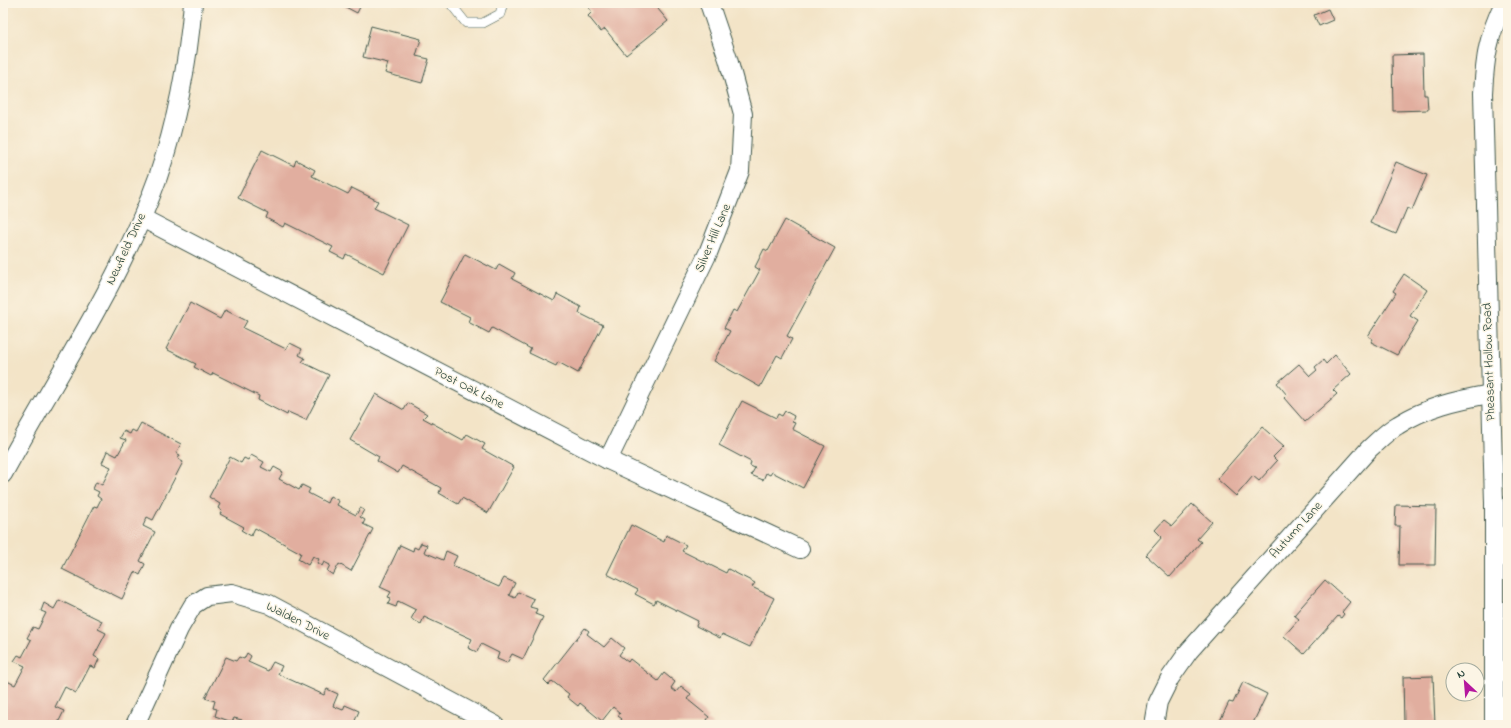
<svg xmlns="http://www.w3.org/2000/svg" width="1511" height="728" viewBox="0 0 1511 728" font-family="'Indie Flower',sans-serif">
  <rect width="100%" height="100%" fill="#fcf5e5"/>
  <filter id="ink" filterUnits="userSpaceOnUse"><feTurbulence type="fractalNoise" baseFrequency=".025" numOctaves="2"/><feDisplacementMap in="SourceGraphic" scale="8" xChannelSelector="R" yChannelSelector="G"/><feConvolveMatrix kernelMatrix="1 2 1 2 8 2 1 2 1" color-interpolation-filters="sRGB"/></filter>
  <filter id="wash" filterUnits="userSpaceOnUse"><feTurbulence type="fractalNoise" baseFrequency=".012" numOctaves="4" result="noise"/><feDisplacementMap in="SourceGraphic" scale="16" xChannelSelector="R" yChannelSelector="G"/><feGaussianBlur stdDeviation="0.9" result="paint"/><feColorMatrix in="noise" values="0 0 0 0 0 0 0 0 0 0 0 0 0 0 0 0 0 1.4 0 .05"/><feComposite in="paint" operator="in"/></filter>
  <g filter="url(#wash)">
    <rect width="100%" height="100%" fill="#f3e4c7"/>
    <g id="blocks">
      <g fill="#e1ae9f">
        <polygon points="338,3 362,3 357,13"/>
        <polygon points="585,3 653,3 668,21 626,55 605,29 601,32 588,16 592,12"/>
        <polygon points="1328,9 1333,20 1319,26 1314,15"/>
        <polygon points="371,26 421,39 416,56 429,59 422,83 385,73 388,63 363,57"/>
        <polygon points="1423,54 1424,95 1427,95 1428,110 1393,111 1392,55"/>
        <polygon points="262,150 294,166 296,160 315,170 312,176 348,194 352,188 378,201 374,208 408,225 384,273 346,254 344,259 330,252 333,247 285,223 283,227 266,218 268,213 238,198"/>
        <polygon points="1396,162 1427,175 1412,210 1407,208 1396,234 1370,223"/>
        <polygon points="785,220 835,248 787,336 792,339 782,358 777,355 760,387 714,361 730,331 724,328 733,310 737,312 760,270 755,267 764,249 768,251"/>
        <polygon points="465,254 496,270 499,264 515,273 512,279 554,301 557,294 581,307 579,313 603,325 578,373 558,362 556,366 529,353 531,349 492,328 489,333 468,322 470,317 440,302"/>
        <polygon points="1404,274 1427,290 1410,316 1418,321 1397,355 1371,342 1373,339 1368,336 1396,293 1393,291"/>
        <polygon points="190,303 220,319 225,310 247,321 243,328 286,349 290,343 302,349 299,355 305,358 302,362 329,375 306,420 288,412 287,415 258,400 259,396 213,373 211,376 194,367 196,364 166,349"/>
        <polygon points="1335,355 1351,374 1333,390 1337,394 1305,422 1284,398 1287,395 1277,383 1299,364 1310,376 1317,370 1315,367 1323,360 1326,364"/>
        <polygon points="376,394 404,410 408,403 427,414 423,418 463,440 467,434 485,444 482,449 514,467 488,513 462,498 458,504 439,493 441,488 402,466 398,473 377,461 379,457 350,440"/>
        <polygon points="742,401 776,418 778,414 782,416 785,411 794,416 792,422 795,423 792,429 825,446 803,488 772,472 770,475 766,473 763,480 751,475 755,468 750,466 751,462 719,445"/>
        <polygon points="141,423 181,444 176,453 180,455 178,459 183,462 153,520 147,517 143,526 155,532 140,561 145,564 140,575 135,572 122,599 62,569 94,506 97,507 101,499 97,496 99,492 93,489 96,482 102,485 111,467 102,463 107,451 117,456 126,440 120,438 124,431 130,434 132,430 136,432"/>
        <polygon points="1262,427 1284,446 1273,457 1277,461 1259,481 1253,476 1236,496 1217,479"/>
        <polygon points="251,455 264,462 261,467 271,472 274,467 283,472 279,479 299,490 302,485 310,489 308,493 327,503 330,496 339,501 337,505 356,515 360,508 364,510 360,517 365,520 363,524 373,529 351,571 339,564 333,575 327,571 330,565 324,562 322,566 317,563 319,559 313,556 308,565 298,559 301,553 255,528 251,536 241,530 244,527 220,514 222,511 218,508 220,504 209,497 230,457 241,463 244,458 248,460"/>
        <polygon points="1192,504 1212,522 1197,539 1201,542 1170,577 1146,555 1162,537 1155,530 1164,520 1172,526"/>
        <polygon points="1396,505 1436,506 1435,565 1399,565 1400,526 1395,526"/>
        <polygon points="631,525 664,542 666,535 686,545 682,551 726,573 728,569 755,583 752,587 774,598 750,647 722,634 720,638 696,626 698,621 656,600 654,604 635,594 638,590 607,574"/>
        <polygon points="421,543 427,545 424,552 443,560 446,551 457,556 452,566 499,587 504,578 515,583 509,595 515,598 518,592 534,599 530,607 537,609 535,614 543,617 523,659 512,654 507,663 497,659 499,653 481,644 477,652 468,648 472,639 424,617 421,624 411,619 416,610 398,601 396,607 388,604 391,598 388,597 391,592 380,587 400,545 413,551 414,547 418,549"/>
        <polygon points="1325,580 1350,602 1342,612 1344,614 1341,618 1338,616 1304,654 1284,636 1299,619 1294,615"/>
        <polygon points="59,600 102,621 98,629 106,633 94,656 99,659 95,668 90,666 76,693 65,687 55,707 64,711 57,725 3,725 3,697 7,689 3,687 3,683 5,680 15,685 25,666 14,661 18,655 22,657 31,640 27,638 33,627 38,629 46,613 41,611 44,603 54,609"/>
        <polygon points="585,628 589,631 587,634 604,647 612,638 624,648 619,655 628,662 630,659 658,681 664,673 675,682 671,688 676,692 681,686 691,694 687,699 709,717 707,720 713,725 620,725 618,724 622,719 618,716 620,713 613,707 602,721 580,703 578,706 567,697 569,694 552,681 549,685 544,680"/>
        <polygon points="247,653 251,656 248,662 268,671 273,662 282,666 278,674 324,695 327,689 338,694 333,706 343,710 345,705 359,711 354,723 358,725 241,725 242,720 234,718 232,722 215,716 217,709 213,708 215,701 205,698 226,657 236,661 239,657 244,659"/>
        <polygon points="1433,676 1435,725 1404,725 1403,677"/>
        <polygon points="1243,682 1267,694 1252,725 1218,725 1229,702 1233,703"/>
      </g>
    </g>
  </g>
  <g filter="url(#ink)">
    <use href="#blocks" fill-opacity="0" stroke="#3f564a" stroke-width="1"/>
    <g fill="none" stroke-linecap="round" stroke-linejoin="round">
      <defs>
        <polyline id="lane" points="450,3 466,23 483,23 500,14 503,3"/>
        <g id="street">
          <polyline points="142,218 608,460 800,549"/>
          <polyline points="608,460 708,253 740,171 743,114 728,59 709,3"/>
          <path d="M3,474C56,376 120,283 158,177C177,121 188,62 193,3"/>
          <polyline points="135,725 179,629 193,605 207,596 232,593 269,604 495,725"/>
          <path d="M1154,725L1158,702L1170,678L1189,651L1369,449C1378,441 1387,431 1398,425C1426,407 1457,400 1490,394"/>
          <path d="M1494,725V503L1483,93C1485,57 1488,36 1504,3"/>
        </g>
      </defs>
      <use href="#lane" stroke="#3f564a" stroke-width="10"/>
      <use href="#street" stroke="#3f564a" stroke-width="20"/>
      <use href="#lane" stroke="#fff" stroke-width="9"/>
      <use href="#street" stroke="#fff" stroke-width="18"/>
    </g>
  </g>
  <g text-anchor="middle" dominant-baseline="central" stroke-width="3" stroke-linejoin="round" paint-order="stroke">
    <g font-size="13" fill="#1f3d34" stroke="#fcf5e5">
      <text transform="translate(713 238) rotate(-67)">Silver Hill Lane</text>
      <text transform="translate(126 249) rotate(-65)">Newfield Drive</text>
      <text transform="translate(1489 362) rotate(-92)">Pheasant Hollow Road</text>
      <text transform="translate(469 388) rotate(27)">Post Oak Lane</text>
      <text transform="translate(1296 530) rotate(-48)">Autumn Lane</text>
      <text transform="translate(298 621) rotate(27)">Walden Drive</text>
    </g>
  </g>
  <rect width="1511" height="728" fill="none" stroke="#fcf5e5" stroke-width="16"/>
  <g transform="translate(1465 682) rotate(334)"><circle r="19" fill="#fcf5e5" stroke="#a4ab9e"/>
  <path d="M0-3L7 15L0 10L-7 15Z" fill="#b5179e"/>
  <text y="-6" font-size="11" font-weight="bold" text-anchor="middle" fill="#1f3d34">N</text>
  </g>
</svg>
